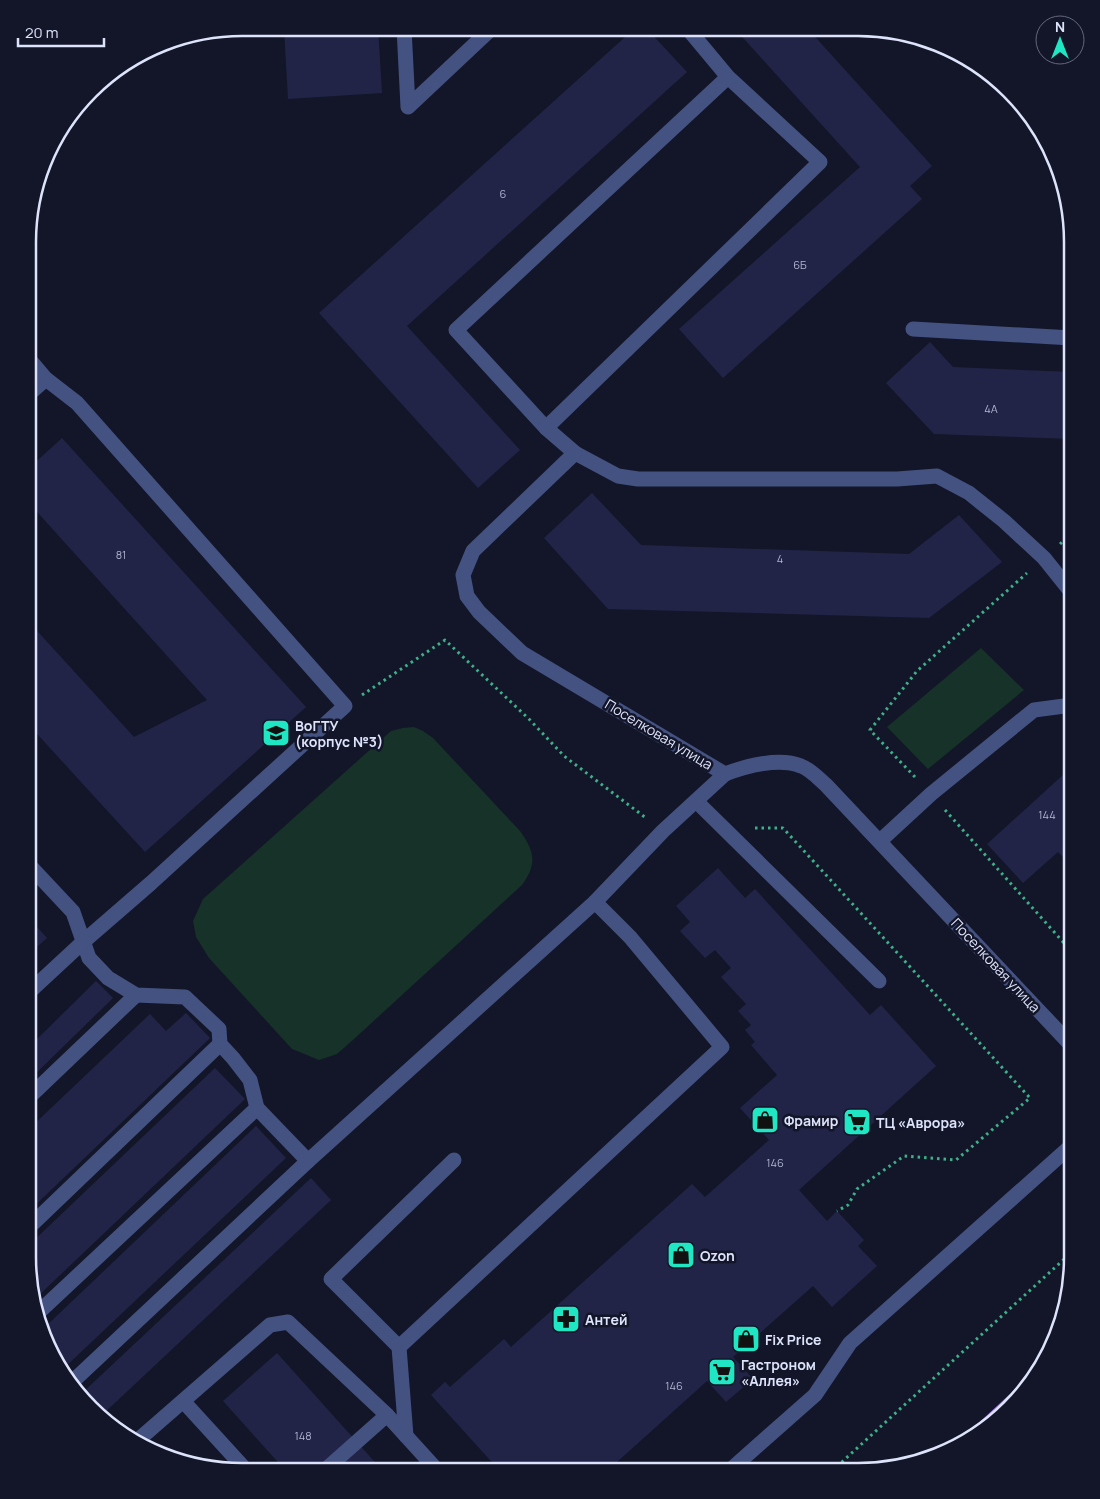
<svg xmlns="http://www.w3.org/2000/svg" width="1100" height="1499" viewBox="0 0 1100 1499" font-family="Manrope,sans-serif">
  <rect width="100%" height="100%" fill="#131628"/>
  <g fill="#173229">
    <polygon points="981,648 1024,690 928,769 887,727"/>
    <path d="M414,727L423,731L433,738L520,831C535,852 537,864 522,885L354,1039L337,1054L319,1060L292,1049L209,958L196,937L193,921L203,899L391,731L403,728Z"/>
  </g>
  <g fill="#212447">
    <polygon points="284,28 378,28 382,93 288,99"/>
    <polygon points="634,29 647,29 687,72 407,326 520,450 478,488 319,313"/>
    <polygon points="735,29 808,29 932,166 910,186 922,199 723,378 679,329 860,167"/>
    <polygon points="930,342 953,367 1072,372 1072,439 934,434 886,383"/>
    <polygon points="62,438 306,707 145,852 28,724 29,622 134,737 207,700 29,503 29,468"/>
    <polygon points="592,493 641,545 909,554 959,515 1002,562 929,618 608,609 544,538"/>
    <polygon points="1064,774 1072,783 1072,855 1066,860 1058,852 1023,883 987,844"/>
    <polygon points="718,868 745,898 755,889 870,1015 881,1005 936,1066 799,1190 827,1221 837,1211 864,1240 858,1246 877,1266 832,1307 813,1286 733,1357 753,1379 726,1402 707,1381 607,1471 499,1470 431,1395 445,1382 450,1387 504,1339 511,1347 692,1184 705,1197 769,1140 740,1108 777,1075 751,1045 755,1042 745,1030 751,1025 738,1011 746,1004 721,977 731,968 715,950 705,958 680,931 690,922 676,906"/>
    <polygon points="28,917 47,938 28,955"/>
    <polygon points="96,981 113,998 28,1081 28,1048"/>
    <polygon points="186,1013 210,1038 28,1212 28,1130 150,1014 166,1031"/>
    <polygon points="215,1068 245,1099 37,1297 28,1258 28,1246"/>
    <polygon points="256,1126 286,1158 62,1370 50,1352 44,1328"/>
    <polygon points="311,1178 331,1200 101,1416 81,1399 79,1396"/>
    <polygon points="277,1353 382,1470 285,1470 223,1401"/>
  </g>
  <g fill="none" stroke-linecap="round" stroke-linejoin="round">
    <g stroke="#3eb08a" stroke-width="3" stroke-dasharray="2.5 4" stroke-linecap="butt">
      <polyline points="1060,544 1072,533"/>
      <polyline points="362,695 445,640 529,719 564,756 646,818"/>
      <polyline points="915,777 870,730 917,671 1027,573"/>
      <polyline points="945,810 1072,952"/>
      <polyline points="755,828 783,828 1030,1098 956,1160 904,1156 857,1189 848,1205 837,1211"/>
      <polyline points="832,1471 1072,1252"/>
    </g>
    <g stroke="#445282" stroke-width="15">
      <polyline points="404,28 408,107 492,28"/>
      <polyline points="688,29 728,77 820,162 546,428 456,330 728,77"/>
      <polyline points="913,329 1072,338"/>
      <polyline points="29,394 46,379"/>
      <polyline points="546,428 575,453 618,476 638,479 897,479 937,476 969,493 1004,521 1044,558 1072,593"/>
      <path d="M575,453L473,551L463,575L467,596L479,612L522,653L725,774C746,766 779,757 801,766C810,769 819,779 826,785L1072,1046"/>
      <polyline points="696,801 879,981"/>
      <polyline points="880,841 931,794 1034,710 1072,705"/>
      <polyline points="28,864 73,912 89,958 108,978 136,995 185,997 219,1029 220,1044 233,1058 250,1080 257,1108 308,1161"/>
      <polyline points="28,993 83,942 151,883 345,706 77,403 46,379 29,359"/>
      <polyline points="28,1098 136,995"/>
      <polyline points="28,1228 220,1044"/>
      <polyline points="40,1311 257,1108"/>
      <polyline points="399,1347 722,1047 630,937 595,902 663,831 725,774"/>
      <polyline points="71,1383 308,1161 595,902"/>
      <polyline points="183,1401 246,1470"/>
      <polyline points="406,1436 399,1347 331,1279 454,1160"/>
      <polyline points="137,1441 270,1325 288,1322 387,1415 437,1470"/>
      <polyline points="325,1470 387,1415"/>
      <polyline points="729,1471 815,1395 850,1343 1072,1145"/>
    </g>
    <polyline stroke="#9d71f0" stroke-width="15" points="982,1430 1020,1395"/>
  </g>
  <defs>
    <symbol id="university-square" viewBox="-11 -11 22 22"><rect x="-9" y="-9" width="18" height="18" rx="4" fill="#1fe7c4" stroke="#131628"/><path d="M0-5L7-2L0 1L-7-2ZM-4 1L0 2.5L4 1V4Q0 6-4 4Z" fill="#111"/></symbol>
    <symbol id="shop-square" viewBox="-11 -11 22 22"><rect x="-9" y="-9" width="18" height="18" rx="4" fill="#1fe7c4" stroke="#131628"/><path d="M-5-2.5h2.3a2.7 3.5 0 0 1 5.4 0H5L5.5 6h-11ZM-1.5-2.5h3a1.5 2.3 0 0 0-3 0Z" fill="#111"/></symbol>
    <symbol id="supermarket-square" viewBox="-11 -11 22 22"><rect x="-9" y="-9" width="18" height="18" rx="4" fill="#1fe7c4" stroke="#131628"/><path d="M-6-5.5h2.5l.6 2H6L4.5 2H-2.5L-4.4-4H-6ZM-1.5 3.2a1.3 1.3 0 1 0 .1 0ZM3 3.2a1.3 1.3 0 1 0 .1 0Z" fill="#111"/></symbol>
    <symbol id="pharmacy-square" viewBox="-11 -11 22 22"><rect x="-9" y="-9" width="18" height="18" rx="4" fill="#1fe7c4" stroke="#131628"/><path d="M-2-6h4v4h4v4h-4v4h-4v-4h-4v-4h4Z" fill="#111"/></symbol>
  </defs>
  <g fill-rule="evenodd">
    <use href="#university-square" x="260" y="717" width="32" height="32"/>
    <use href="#shop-square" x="749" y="1104" width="32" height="32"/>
    <use href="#supermarket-square" x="841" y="1106" width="32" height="32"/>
    <use href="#shop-square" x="665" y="1239" width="32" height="32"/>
    <use href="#pharmacy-square" x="550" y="1303" width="32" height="32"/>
    <use href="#shop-square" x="730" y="1323" width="32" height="32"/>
    <use href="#supermarket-square" x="706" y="1356" width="32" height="32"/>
  </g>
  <g text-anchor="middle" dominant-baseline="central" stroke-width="5" stroke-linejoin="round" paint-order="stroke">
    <g font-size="11" fill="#afb3cf">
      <text x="503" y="193">6</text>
      <text x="800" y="264">6Б</text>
      <text x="991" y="408">4А</text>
      <text x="121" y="554">81</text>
      <text x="780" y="558">4</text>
      <text x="1047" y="814">144</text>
      <text x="775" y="1162">146</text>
      <text x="674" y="1385">146</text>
      <text x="303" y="1435">148</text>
    </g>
    <g font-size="14" font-weight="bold" fill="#dee3fc" stroke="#131628" text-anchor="start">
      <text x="295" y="725">ВоГТУ<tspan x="295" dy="16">(корпус №3)</tspan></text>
      <text x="784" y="1120">Фрамир</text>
      <text x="876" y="1122">ТЦ «Аврора»</text>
      <text x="700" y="1255">Ozon</text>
      <text x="585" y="1319">Антей</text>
      <text x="765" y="1339">Fix Price</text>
      <text x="741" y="1364">Гастроном<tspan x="741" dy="16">«Аллея»</tspan></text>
    </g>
    <g font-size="14" fill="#dee3fc" stroke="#131628">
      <text transform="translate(659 734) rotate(31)">Поселковая улица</text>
      <text transform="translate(996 965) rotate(47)">Поселковая улица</text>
    </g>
  </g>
  <path d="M0 0H1100V1499H0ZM242 36H858A206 206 0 0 1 1064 242V1257A206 206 0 0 1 858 1463H242A206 206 0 0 1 36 1257V242A206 206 0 0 1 242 36Z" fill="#131628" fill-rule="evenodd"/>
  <path fill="none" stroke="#dee3fc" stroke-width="2.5" d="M242 36H858A206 206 0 0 1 1064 242V1257A206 206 0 0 1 858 1463H242A206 206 0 0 1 36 1257V242A206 206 0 0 1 242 36Z"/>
  <g transform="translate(1060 40)"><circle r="24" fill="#131628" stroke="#64687d"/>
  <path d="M0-4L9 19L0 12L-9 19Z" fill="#1fe7c4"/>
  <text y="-8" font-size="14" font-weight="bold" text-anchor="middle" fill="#dee3fc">N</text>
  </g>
  <path d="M18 38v8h86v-8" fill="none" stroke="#dee3fc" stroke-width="2.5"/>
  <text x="25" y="38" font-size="15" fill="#dee3fc" stroke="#131628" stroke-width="4" paint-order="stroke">20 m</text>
</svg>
